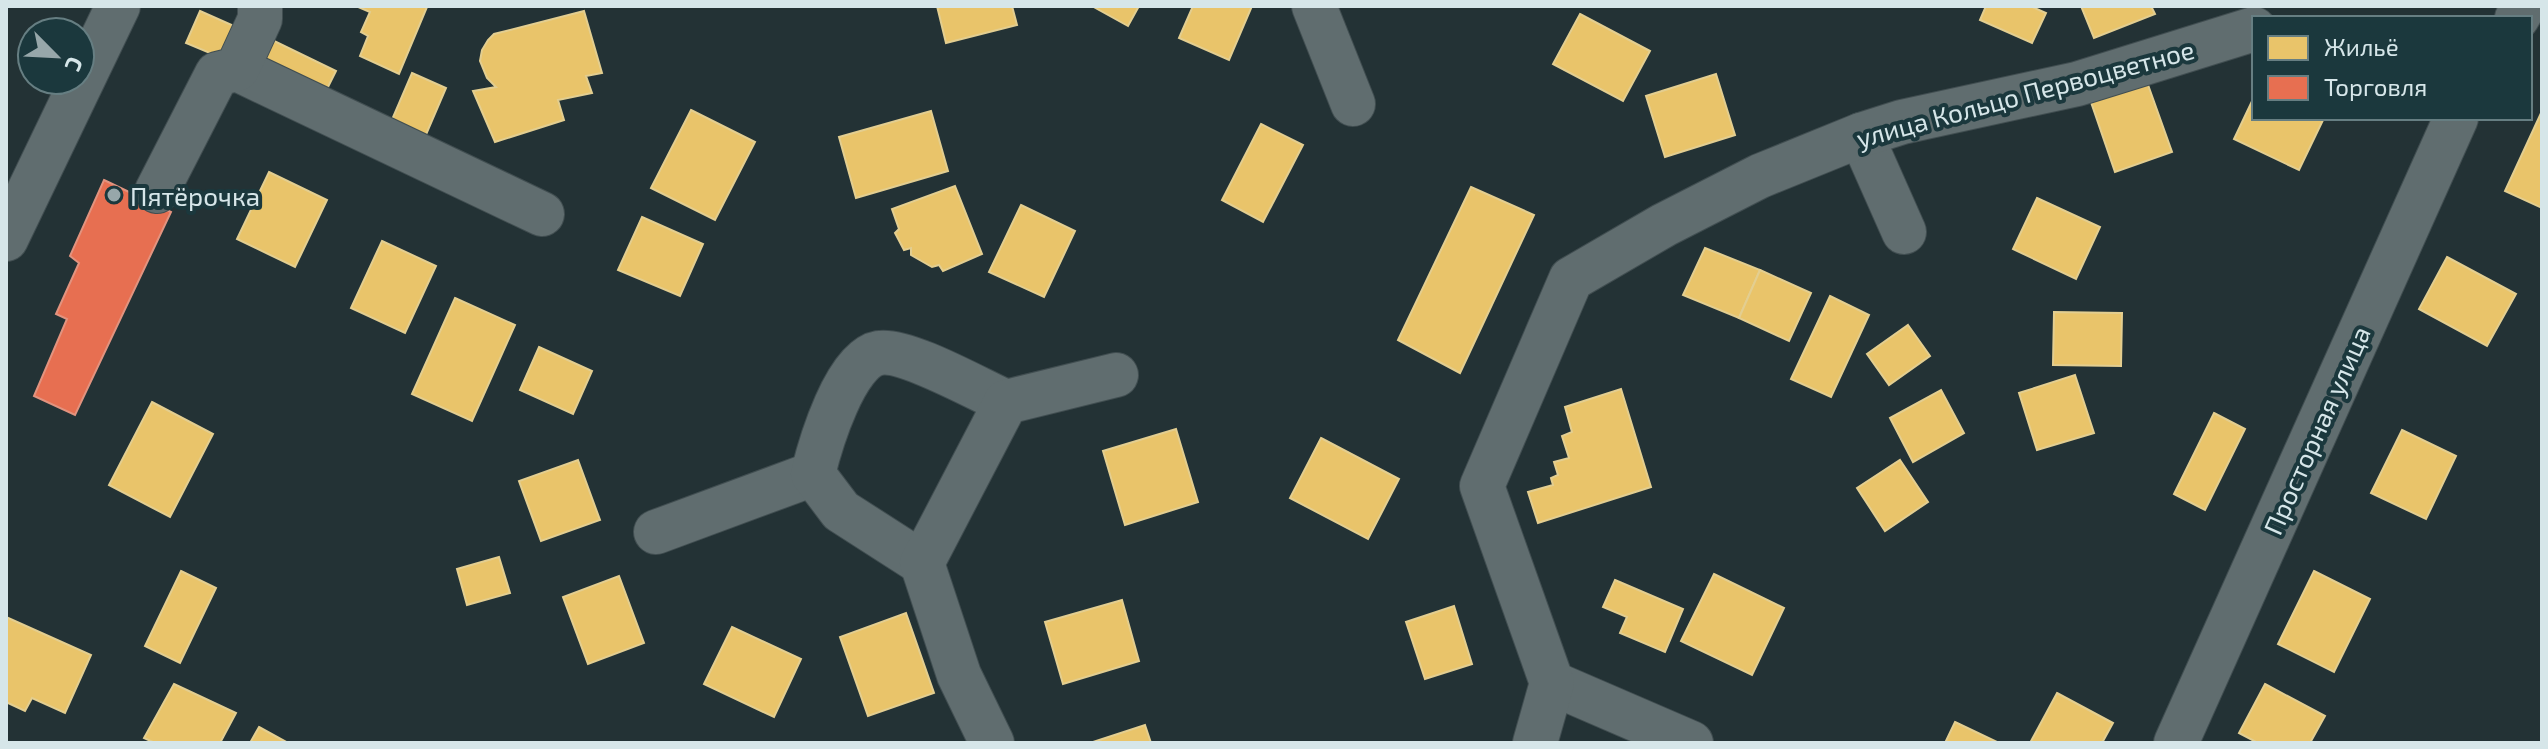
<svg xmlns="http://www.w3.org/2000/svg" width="2548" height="749" viewBox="0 0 2548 749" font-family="'Exo 2',sans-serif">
  <rect width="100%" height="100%" fill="#233235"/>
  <g fill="#e9c46a" stroke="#e3ce90" stroke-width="2">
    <polygon points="356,6 427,7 399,74 360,56 368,36 361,32 370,12"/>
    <polygon points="937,6 1012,6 1017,25 946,43"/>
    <polygon points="1092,6 1139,6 1128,26"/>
    <polygon points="1193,6 1252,6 1229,60 1179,38"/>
    <polygon points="1986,6 2030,6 2046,13 2032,43 1980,20"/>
    <polygon points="2081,6 2151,6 2155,14 2094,38"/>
    <polygon points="200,11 243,30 229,61 186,43"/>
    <polygon points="584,11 602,73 586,76 592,93 558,100 564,120 495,142 473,91 496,87 487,78 480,61 482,50 488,40 494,34"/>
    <polygon points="1580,14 1650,51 1623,101 1553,64"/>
    <polygon points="270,39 336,71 326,91 260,60"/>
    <polygon points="412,73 446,88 425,137 391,122"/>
    <polygon points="1716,74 1735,135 1665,157 1646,96"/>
    <polygon points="2147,82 2172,152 2115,172 2091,102"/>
    <polygon points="2254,97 2254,118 2324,118 2299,170 2234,139"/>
    <polygon points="691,110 755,142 715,220 651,188"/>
    <polygon points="931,111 948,171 856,198 839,137"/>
    <polygon points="2542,111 2542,208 2505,191"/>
    <polygon points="1261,124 1303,145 1263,222 1222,200"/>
    <polygon points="269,172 327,200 295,267 237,239"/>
    <polygon points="955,186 982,254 943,271 939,265 932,267 911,255 911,248 904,250 895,233 899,229 892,209"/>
    <polygon points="1471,187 1534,215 1460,373 1398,340"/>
    <polygon points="2037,198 2100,227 2076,279 2013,249"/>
    <polygon points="1021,205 1075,231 1044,297 989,272"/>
    <polygon points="642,217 703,244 680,296 618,270"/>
    <polygon points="382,241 436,266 405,333 351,308"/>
    <polygon points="1705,248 1760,270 1739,318 1683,295"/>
    <polygon points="2447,257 2516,294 2487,346 2419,309"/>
    <polygon points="1760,270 1811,293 1789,341 1739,318"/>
    <polygon points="1830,296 1869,315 1831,397 1791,379"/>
    <polygon points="455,298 515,325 472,421 412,394"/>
    <polygon points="2054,312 2122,313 2121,366 2053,365"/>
    <polygon points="1908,325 1930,356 1889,385 1867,354"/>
    <polygon points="539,347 592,371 573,414 520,390"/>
    <polygon points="2075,375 2094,433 2037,450 2019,393"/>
    <polygon points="1621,389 1651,487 1538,523 1528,492 1553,485 1551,478 1558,475 1554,462 1569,458 1562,436 1572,432 1565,407"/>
    <polygon points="1941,390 1964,433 1913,462 1890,418"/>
    <polygon points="152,402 213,434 170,517 109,485"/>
    <polygon points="2214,413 2245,429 2205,510 2174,494"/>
    <polygon points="1176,429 1198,502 1125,525 1103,451"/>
    <polygon points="2402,430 2456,456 2426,519 2371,493"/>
    <polygon points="1321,438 1399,479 1368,539 1290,498"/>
    <polygon points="578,460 600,520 541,541 519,481"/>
    <polygon points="1900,460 1928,502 1885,531 1857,488"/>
    <polygon points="499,557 510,593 467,605 457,569"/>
    <polygon points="181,571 216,588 180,663 145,646"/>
    <polygon points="2314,571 2370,599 2334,672 2278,644"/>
    <polygon points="1714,574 1784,608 1752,675 1681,641"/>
    <polygon points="619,576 644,643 588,664 563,597"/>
    <polygon points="1615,580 1683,609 1665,652 1620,633 1627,617 1603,607"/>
    <polygon points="1122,600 1139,661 1063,684 1045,622"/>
    <polygon points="1454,606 1472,664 1425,679 1406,622"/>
    <polygon points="906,613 934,693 868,716 840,637"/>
    <polygon points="6,617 91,655 65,713 32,698 25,711 6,702"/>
    <polygon points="732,627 801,659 774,717 704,684"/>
    <polygon points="174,684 236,713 220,743 155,743 144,738"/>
    <polygon points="2265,684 2325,716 2310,743 2258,743 2239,733"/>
    <polygon points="2057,693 2113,723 2102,743 2030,743"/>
    <polygon points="1955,722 1999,743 1945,743"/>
    <polygon points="1145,725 1151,743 1090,743"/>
    <polygon points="259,727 288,743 250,743"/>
  </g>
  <polygon fill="#e76f51" stroke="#e2937f" stroke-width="2" points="104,180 171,212 75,415 34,396 67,319 56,314 79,263 70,256"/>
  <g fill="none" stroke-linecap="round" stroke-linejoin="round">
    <defs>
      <g id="minor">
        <polyline points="1314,6 1353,104"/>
        <polyline points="2517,18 2524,6"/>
        <polyline points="237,69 542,214"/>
        <polyline points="1861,135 1904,232"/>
        <polyline points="157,191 217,74 237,69 260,19 260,6"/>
        <polyline points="6,239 118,6"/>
        <polyline points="656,532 813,474"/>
        <path d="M922,563L841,511L813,474C820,445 845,359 879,353C905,348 979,390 1006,402"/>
        <polyline points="1552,683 1691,743"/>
        <polyline points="992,743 959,675 922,563 1006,402 1116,375"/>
        <polyline points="1535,743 1552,683 1482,486 1571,279 1664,225 1760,176 1861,135 1902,122 2077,84 2254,29"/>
        <polyline points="2176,743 2456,118"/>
      </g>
    </defs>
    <use href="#minor" stroke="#414e51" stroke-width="46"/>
    <use href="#minor" stroke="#606d6f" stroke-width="44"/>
  </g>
  <circle fill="#97a7aa" stroke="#1b383d" stroke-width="3" cx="114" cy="195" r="8"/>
  <g text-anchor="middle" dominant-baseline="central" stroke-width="8" stroke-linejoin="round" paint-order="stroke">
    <g font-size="26" fill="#d6e6e9" stroke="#1b383d">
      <text transform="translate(2025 93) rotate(-15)">улица Кольцо Первоцветное</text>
      <text transform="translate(2316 430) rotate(-66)">Просторная улица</text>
    </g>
    <g font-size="26" fill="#d6e6e9" stroke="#1b383d" text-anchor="start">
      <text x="130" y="195">Пятёрочка</text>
    </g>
  </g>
  <rect width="2548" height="749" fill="none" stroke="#d6e6e9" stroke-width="16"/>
  <rect x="2252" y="16" width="280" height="104" fill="#1b383d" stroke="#667e82" stroke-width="2"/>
  <rect x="2268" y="36" width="40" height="24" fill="#e9c46a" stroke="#667e82" stroke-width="2"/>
  <text x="2324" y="56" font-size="24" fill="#d6e6e9">Жильё</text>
  <rect x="2268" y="76" width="40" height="24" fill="#e76f51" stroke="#667e82" stroke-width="2"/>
  <text x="2324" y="96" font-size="24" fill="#d6e6e9">Торговля</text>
  <g transform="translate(56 56) rotate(114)"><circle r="38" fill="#1b383d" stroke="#667e82" stroke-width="2"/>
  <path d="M0-6L14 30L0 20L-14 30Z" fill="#97a7aa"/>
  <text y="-12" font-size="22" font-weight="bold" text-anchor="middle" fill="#d6e6e9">С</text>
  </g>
</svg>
